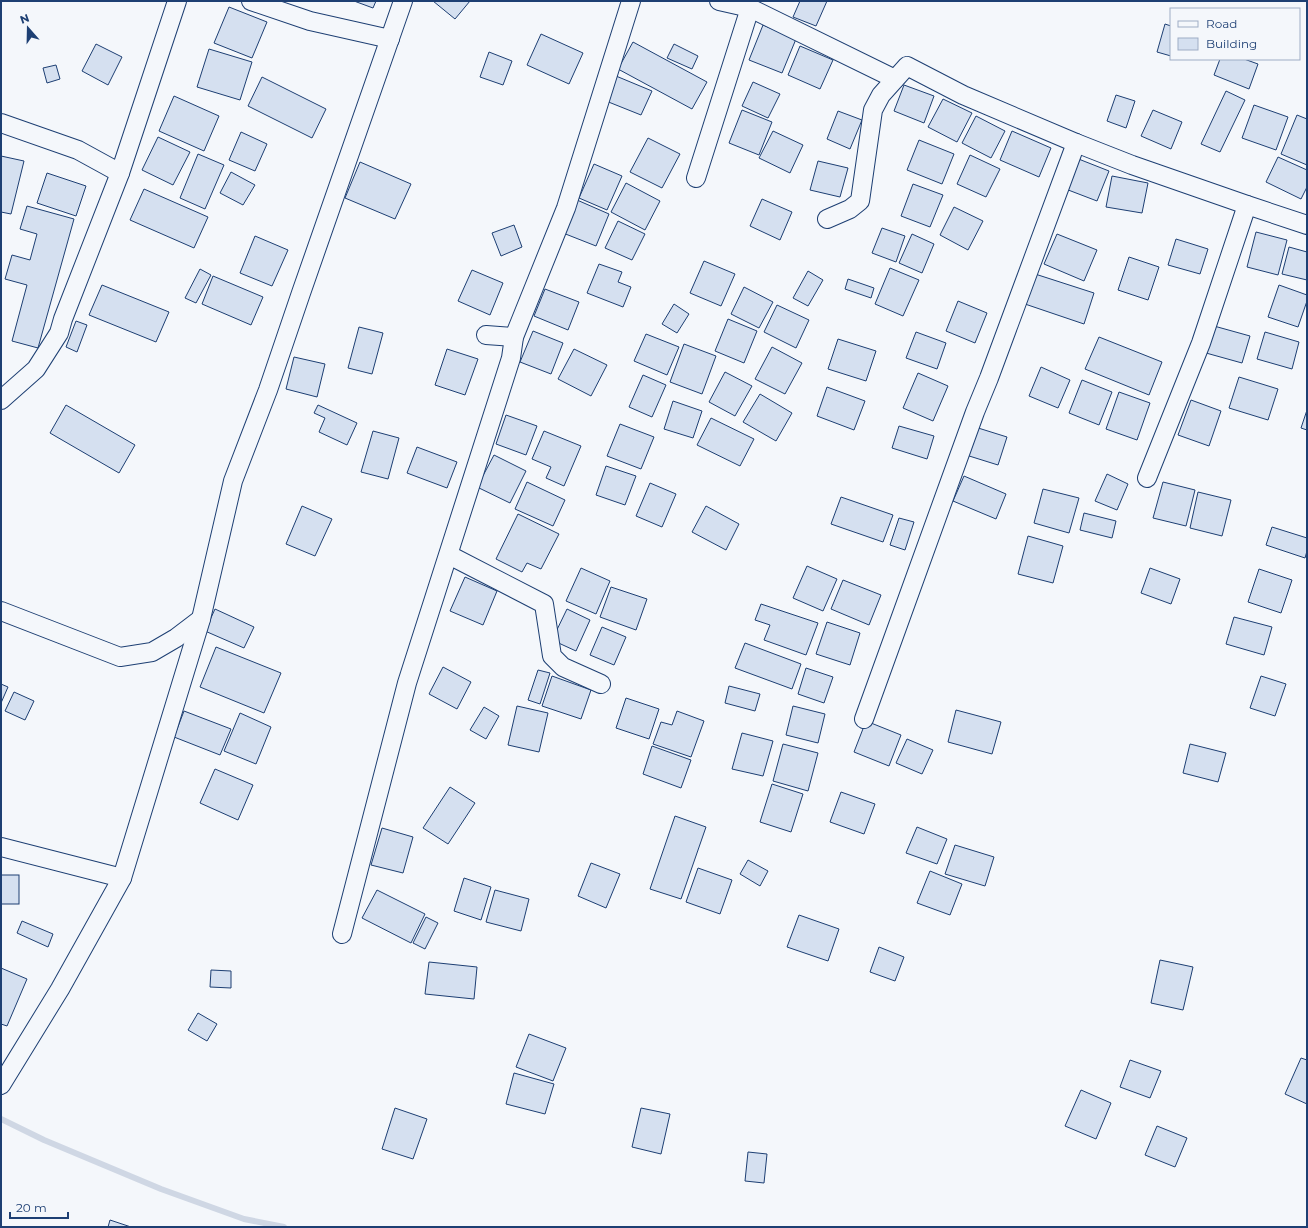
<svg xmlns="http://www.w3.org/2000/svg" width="1308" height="1228" viewBox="0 0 1308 1228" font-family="Montserrat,sans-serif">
  <rect width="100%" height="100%" fill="#f4f7fb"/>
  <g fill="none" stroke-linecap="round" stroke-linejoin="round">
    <polyline stroke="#cfd7e4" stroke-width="6" points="1,1119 44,1140 161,1189 244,1219 284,1227"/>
  </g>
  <g fill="#d5e0f0" stroke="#1d3f73">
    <polygon points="354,1 376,1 373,8"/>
    <polygon points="433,1 470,1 455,19"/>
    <polygon points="800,1 827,1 816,26 793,17"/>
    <polygon points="229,7 267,22 252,58 214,43"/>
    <polygon points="1165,24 1171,26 1171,56 1157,52"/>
    <polygon points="763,25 796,39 782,73 749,60"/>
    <polygon points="541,34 583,53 569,84 527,65"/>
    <polygon points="633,42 707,82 692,109 618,69"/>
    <polygon points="96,44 122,57 108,85 82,71"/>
    <polygon points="674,44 698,56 692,69 667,58"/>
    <polygon points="800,46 833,60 820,89 788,75"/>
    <polygon points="209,49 252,62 240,100 197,87"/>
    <polygon points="489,52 512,61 503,85 480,77"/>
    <polygon points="1220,59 1244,59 1258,64 1249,89 1214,75"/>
    <polygon points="56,65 60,79 47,83 43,68"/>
    <polygon points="616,76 652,91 641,115 606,101"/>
    <polygon points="262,77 326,109 312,138 248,106"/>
    <polygon points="753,82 780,94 768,118 742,106"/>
    <polygon points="904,85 934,96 924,123 894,111"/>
    <polygon points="1226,91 1245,100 1220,152 1201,144"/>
    <polygon points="1116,95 1135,101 1126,128 1107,121"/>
    <polygon points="174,96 219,116 204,151 159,131"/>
    <polygon points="943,99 972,113 957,142 928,127"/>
    <polygon points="1254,105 1288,117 1276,150 1242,138"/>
    <polygon points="742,110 772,122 759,155 729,143"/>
    <polygon points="1153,110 1182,122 1171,149 1141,136"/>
    <polygon points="838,111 862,120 850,149 827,139"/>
    <polygon points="1297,115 1307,119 1307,165 1281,154"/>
    <polygon points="976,116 1005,131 991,158 962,143"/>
    <polygon points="773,131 803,145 790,173 759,158"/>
    <polygon points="1012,131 1051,148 1039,177 1000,160"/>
    <polygon points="241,132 267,144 255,171 229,160"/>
    <polygon points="158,137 190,152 173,185 142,170"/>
    <polygon points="648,138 680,154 662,188 630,172"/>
    <polygon points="919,140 954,154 942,184 907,170"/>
    <polygon points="198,154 224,165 205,209 180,198"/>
    <polygon points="970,155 1000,169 986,197 957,184"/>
    <polygon points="1,156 24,161 11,214 1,212"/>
    <polygon points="1278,157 1307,170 1307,187 1301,199 1266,182"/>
    <polygon points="1076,158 1109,171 1097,201 1063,188"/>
    <polygon points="818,161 848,168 840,197 810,190"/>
    <polygon points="360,162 411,184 395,219 345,198"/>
    <polygon points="594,164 622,176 607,210 579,198"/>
    <polygon points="231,172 255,185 243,205 220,193"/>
    <polygon points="47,173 86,186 76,216 37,203"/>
    <polygon points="1112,176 1148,183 1142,213 1106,207"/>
    <polygon points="626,183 660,201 645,230 611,212"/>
    <polygon points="913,184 943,195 930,227 901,216"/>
    <polygon points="144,189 208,217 194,248 130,220"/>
    <polygon points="762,199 792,212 780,240 750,226"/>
    <polygon points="577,200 609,214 596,246 563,233"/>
    <polygon points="27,206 74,219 38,348 12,341 27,285 5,279 12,255 30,260 37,234 20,229"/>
    <polygon points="954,207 983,221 968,250 940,235"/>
    <polygon points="618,221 645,234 632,260 605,248"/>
    <polygon points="514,225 522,247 501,256 492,233"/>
    <polygon points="882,228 905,236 896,262 872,253"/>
    <polygon points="1256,232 1287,240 1278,275 1247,267"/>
    <polygon points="912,234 934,244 922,273 899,263"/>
    <polygon points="1057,234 1097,250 1084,281 1044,264"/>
    <polygon points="255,236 288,250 272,286 240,273"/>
    <polygon points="1176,239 1208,249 1200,274 1168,265"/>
    <polygon points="1289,247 1307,252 1307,280 1282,274"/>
    <polygon points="1129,257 1159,267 1148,300 1118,290"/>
    <polygon points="704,261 735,274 721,306 690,293"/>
    <polygon points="599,264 622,272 618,282 631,287 623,307 587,293"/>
    <polygon points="890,268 919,280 903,316 875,304"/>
    <polygon points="200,269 211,275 196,303 185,298"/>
    <polygon points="472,270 503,283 490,315 458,301"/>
    <polygon points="808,271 823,280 808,306 793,298"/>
    <polygon points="1032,273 1094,293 1084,324 1022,303"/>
    <polygon points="213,276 263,297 251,325 202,304"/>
    <polygon points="848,279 874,288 871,298 845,289"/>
    <polygon points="102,285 169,312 156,342 89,315"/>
    <polygon points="1279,285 1307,295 1307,301 1298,327 1268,317"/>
    <polygon points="744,287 773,302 759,328 731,314"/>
    <polygon points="545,289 579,302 568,330 534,316"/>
    <polygon points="958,301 987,313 975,343 946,331"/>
    <polygon points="674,304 689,314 677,333 662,324"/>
    <polygon points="777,305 809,320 796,348 764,332"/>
    <polygon points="728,319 757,331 744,363 715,351"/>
    <polygon points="76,321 87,325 77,352 66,347"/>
    <polygon points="1214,326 1250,336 1242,363 1206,353"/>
    <polygon points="359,327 383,333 372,374 348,368"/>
    <polygon points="533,331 563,343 551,374 520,362"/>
    <polygon points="916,332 946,343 937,369 906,358"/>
    <polygon points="1265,332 1299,342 1292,369 1257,359"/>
    <polygon points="646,334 679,347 667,375 634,361"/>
    <polygon points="1099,337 1162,362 1149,395 1085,369"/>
    <polygon points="838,339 876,351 866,381 828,369"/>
    <polygon points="684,344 716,356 702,394 670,382"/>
    <polygon points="772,347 802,363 785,394 755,379"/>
    <polygon points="447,349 478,359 465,395 435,385"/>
    <polygon points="574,349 607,365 591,396 558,379"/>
    <polygon points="294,357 325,364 317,397 286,389"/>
    <polygon points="1041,367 1070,380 1058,408 1029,396"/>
    <polygon points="725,372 752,386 735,416 709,402"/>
    <polygon points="918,373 948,386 933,421 903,408"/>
    <polygon points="643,375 666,385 652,417 629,407"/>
    <polygon points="1239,377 1278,389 1268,420 1229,408"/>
    <polygon points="1082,380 1112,392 1099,425 1069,413"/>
    <polygon points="827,387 865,401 854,430 817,416"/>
    <polygon points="1119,392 1150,403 1137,440 1106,429"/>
    <polygon points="760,394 792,413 776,441 743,422"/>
    <polygon points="1191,400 1221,411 1209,446 1178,435"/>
    <polygon points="673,401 702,411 693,438 664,429"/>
    <polygon points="66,405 135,445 119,473 50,433"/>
    <polygon points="318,405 357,423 347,445 319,432 325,418 314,413"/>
    <polygon points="1307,410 1307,430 1301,428"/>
    <polygon points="506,415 537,426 526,455 496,444"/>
    <polygon points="711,418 754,439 740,466 697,445"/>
    <polygon points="620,424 654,437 641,469 607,456"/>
    <polygon points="899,426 934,436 927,459 892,448"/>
    <polygon points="975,427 1007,437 998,465 966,455"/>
    <polygon points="373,431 399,438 388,479 361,472"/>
    <polygon points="544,431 581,446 564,486 546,478 551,467 532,459"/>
    <polygon points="417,447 457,462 447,488 407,473"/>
    <polygon points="494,455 526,471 510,503 477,487"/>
    <polygon points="606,466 636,476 625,505 596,495"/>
    <polygon points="1107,474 1128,484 1117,510 1095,501"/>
    <polygon points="964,476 1006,494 996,519 953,501"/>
    <polygon points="527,482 565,500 553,526 515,509"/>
    <polygon points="1163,482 1195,490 1186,526 1153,518"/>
    <polygon points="650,483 676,494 662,527 636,516"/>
    <polygon points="1043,489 1079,498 1069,533 1034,523"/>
    <polygon points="1198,492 1231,500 1222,536 1190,528"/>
    <polygon points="841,497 893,515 883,542 831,524"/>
    <polygon points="302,506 332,519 315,556 286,544"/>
    <polygon points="706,506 739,524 726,550 692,532"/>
    <polygon points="1084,513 1116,521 1112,538 1080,530"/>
    <polygon points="518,514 559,534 541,569 527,563 522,572 496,559"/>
    <polygon points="899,518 914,522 905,550 890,545"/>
    <polygon points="1272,527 1307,538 1307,551 1305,558 1266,545"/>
    <polygon points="1028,536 1063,546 1053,583 1018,574"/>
    <polygon points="807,566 837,579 823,611 793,598"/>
    <polygon points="581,568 610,581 596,614 566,601"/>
    <polygon points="1150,568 1180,579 1171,604 1141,593"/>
    <polygon points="1259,569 1292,580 1281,613 1248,602"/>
    <polygon points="465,577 497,591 483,625 450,611"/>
    <polygon points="843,580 881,595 869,625 831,609"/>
    <polygon points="611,587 647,599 636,630 600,617"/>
    <polygon points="761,604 818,623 806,655 764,640 770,625 755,620"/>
    <polygon points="215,609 254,627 244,648 205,631"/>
    <polygon points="567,609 590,620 576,651 552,640"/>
    <polygon points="1234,617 1272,627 1264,655 1226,644"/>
    <polygon points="827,622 860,633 850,665 816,654"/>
    <polygon points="602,627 626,637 614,665 590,655"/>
    <polygon points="745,643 801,664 792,689 735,668"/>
    <polygon points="216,647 281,673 264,713 200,687"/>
    <polygon points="443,667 471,682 457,709 429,694"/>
    <polygon points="806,668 833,677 824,703 798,694"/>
    <polygon points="538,670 550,673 540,704 528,700"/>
    <polygon points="552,676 591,690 581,719 542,706"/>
    <polygon points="1261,676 1286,684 1275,716 1250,708"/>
    <polygon points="1,684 8,687 1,703"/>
    <polygon points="729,686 760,694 755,711 725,703"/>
    <polygon points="14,692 34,701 25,720 5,711"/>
    <polygon points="626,698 659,709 649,739 616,728"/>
    <polygon points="517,706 548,713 539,752 508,745"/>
    <polygon points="793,706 825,714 818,743 786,735"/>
    <polygon points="484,707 499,716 486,739 470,730"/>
    <polygon points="956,710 1001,722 992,754 948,742"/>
    <polygon points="184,711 231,729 220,755 174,737"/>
    <polygon points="677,711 704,721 691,757 653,744 661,722 672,725"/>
    <polygon points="240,713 271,727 256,764 224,751"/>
    <polygon points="866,721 901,735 889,766 854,752"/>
    <polygon points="742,733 773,741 763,776 732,769"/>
    <polygon points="907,739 933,750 922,774 896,763"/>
    <polygon points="783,744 818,753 808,791 773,781"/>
    <polygon points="1190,744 1226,753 1218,782 1183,773"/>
    <polygon points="652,746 691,760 681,788 643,774"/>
    <polygon points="215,769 253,785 238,820 200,803"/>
    <polygon points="772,784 803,794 791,832 760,822"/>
    <polygon points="450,787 475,803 448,844 423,828"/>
    <polygon points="841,792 875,804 864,834 830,822"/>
    <polygon points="675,816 706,827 681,899 650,889"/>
    <polygon points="917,827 947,839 937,864 906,853"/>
    <polygon points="382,828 413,837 403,873 371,865"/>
    <polygon points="955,845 994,857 985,886 945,874"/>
    <polygon points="748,860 768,871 760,886 740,874"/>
    <polygon points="591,863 620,874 606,908 578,896"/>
    <polygon points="698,868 732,880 720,914 686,902"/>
    <polygon points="930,871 962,884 950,915 917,903"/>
    <rect x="1" y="875" width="18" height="29"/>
    <polygon points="464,878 491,887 481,920 454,911"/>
    <polygon points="377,890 425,914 411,943 362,918"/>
    <polygon points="495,890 529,899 521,931 486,922"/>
    <polygon points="799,915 839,929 828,961 787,947"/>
    <polygon points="426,917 438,923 425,949 413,943"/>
    <polygon points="22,921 53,934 48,947 17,933"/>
    <polygon points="879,947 904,957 895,981 870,972"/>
    <polygon points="1160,960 1193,967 1183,1010 1151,1003"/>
    <polygon points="429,962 477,967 474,999 425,994"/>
    <polygon points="1,968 27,979 7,1026 1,1024"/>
    <polygon points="211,970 231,971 231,988 210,987"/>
    <polygon points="198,1013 217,1024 207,1041 188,1030"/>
    <polygon points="529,1034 566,1048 553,1081 516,1067"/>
    <polygon points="1301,1058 1307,1060 1307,1104 1285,1094"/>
    <polygon points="1130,1060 1161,1071 1150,1098 1120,1087"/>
    <polygon points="514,1073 554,1084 545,1114 506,1104"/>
    <polygon points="1081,1090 1111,1103 1096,1139 1065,1126"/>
    <polygon points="395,1108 427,1119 413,1159 382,1149"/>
    <polygon points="641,1108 670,1114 661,1154 632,1147"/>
    <polygon points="1157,1126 1187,1138 1175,1167 1145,1155"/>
    <polygon points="748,1152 767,1154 764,1183 745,1181"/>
    <polygon points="110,1220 131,1227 108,1227"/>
  </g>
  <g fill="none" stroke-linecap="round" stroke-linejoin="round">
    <defs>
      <g id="street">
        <polyline points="251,1 310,21 390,39"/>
        <polyline points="719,1 750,8 895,79"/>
        <polyline points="1,123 78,150 120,173"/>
        <polyline points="696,178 750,8"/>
        <polyline points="827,219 850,209 860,201 873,110 881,95 907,66 963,95 1076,143 1132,165 1247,205 1307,225"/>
        <polyline points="486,335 514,337"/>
        <polyline points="1,400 36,369 59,333 63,319 120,173 177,1"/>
        <polyline points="1147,478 1201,343 1247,205"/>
        <polyline points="449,555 544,604 552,656 563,667 601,684"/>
        <polyline points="1,611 120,657 152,652 176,638 201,619"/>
        <polyline points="864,719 975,412 989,378 1076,143"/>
        <polyline points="1,847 122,878"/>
        <polyline points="342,934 407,683 511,358 514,337 566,208 631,1"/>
        <polyline points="1,1085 60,989 122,878 201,619 233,481 268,390 301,293 403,1"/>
      </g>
    </defs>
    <use href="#street" stroke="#1d3f73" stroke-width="20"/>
    <use href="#street" stroke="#f4f7fb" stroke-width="18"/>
  </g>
  <rect width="1308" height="1228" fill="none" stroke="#1d3f73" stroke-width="4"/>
  <rect x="1170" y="8" width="130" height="52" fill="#f4f7fb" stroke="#9eadc5"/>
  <rect x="1178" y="21" width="20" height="6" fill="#f4f7fb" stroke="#9eadc5"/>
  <text x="1206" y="28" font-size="12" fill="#1d3f73">Road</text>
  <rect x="1178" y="38" width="20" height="12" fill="#d5e0f0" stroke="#9eadc5"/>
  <text x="1206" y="48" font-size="12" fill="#1d3f73">Building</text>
  <g transform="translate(28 28) rotate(340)" stroke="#f4f7fb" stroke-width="3" paint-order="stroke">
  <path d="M0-3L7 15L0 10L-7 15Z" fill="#1d3f73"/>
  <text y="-6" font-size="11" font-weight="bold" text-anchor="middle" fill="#1d3f73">N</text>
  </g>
  <path d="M10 1212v6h58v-6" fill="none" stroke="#1d3f73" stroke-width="2"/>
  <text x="16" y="1212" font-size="12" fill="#1d3f73" stroke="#f4f7fb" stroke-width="3" paint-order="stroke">20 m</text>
</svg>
